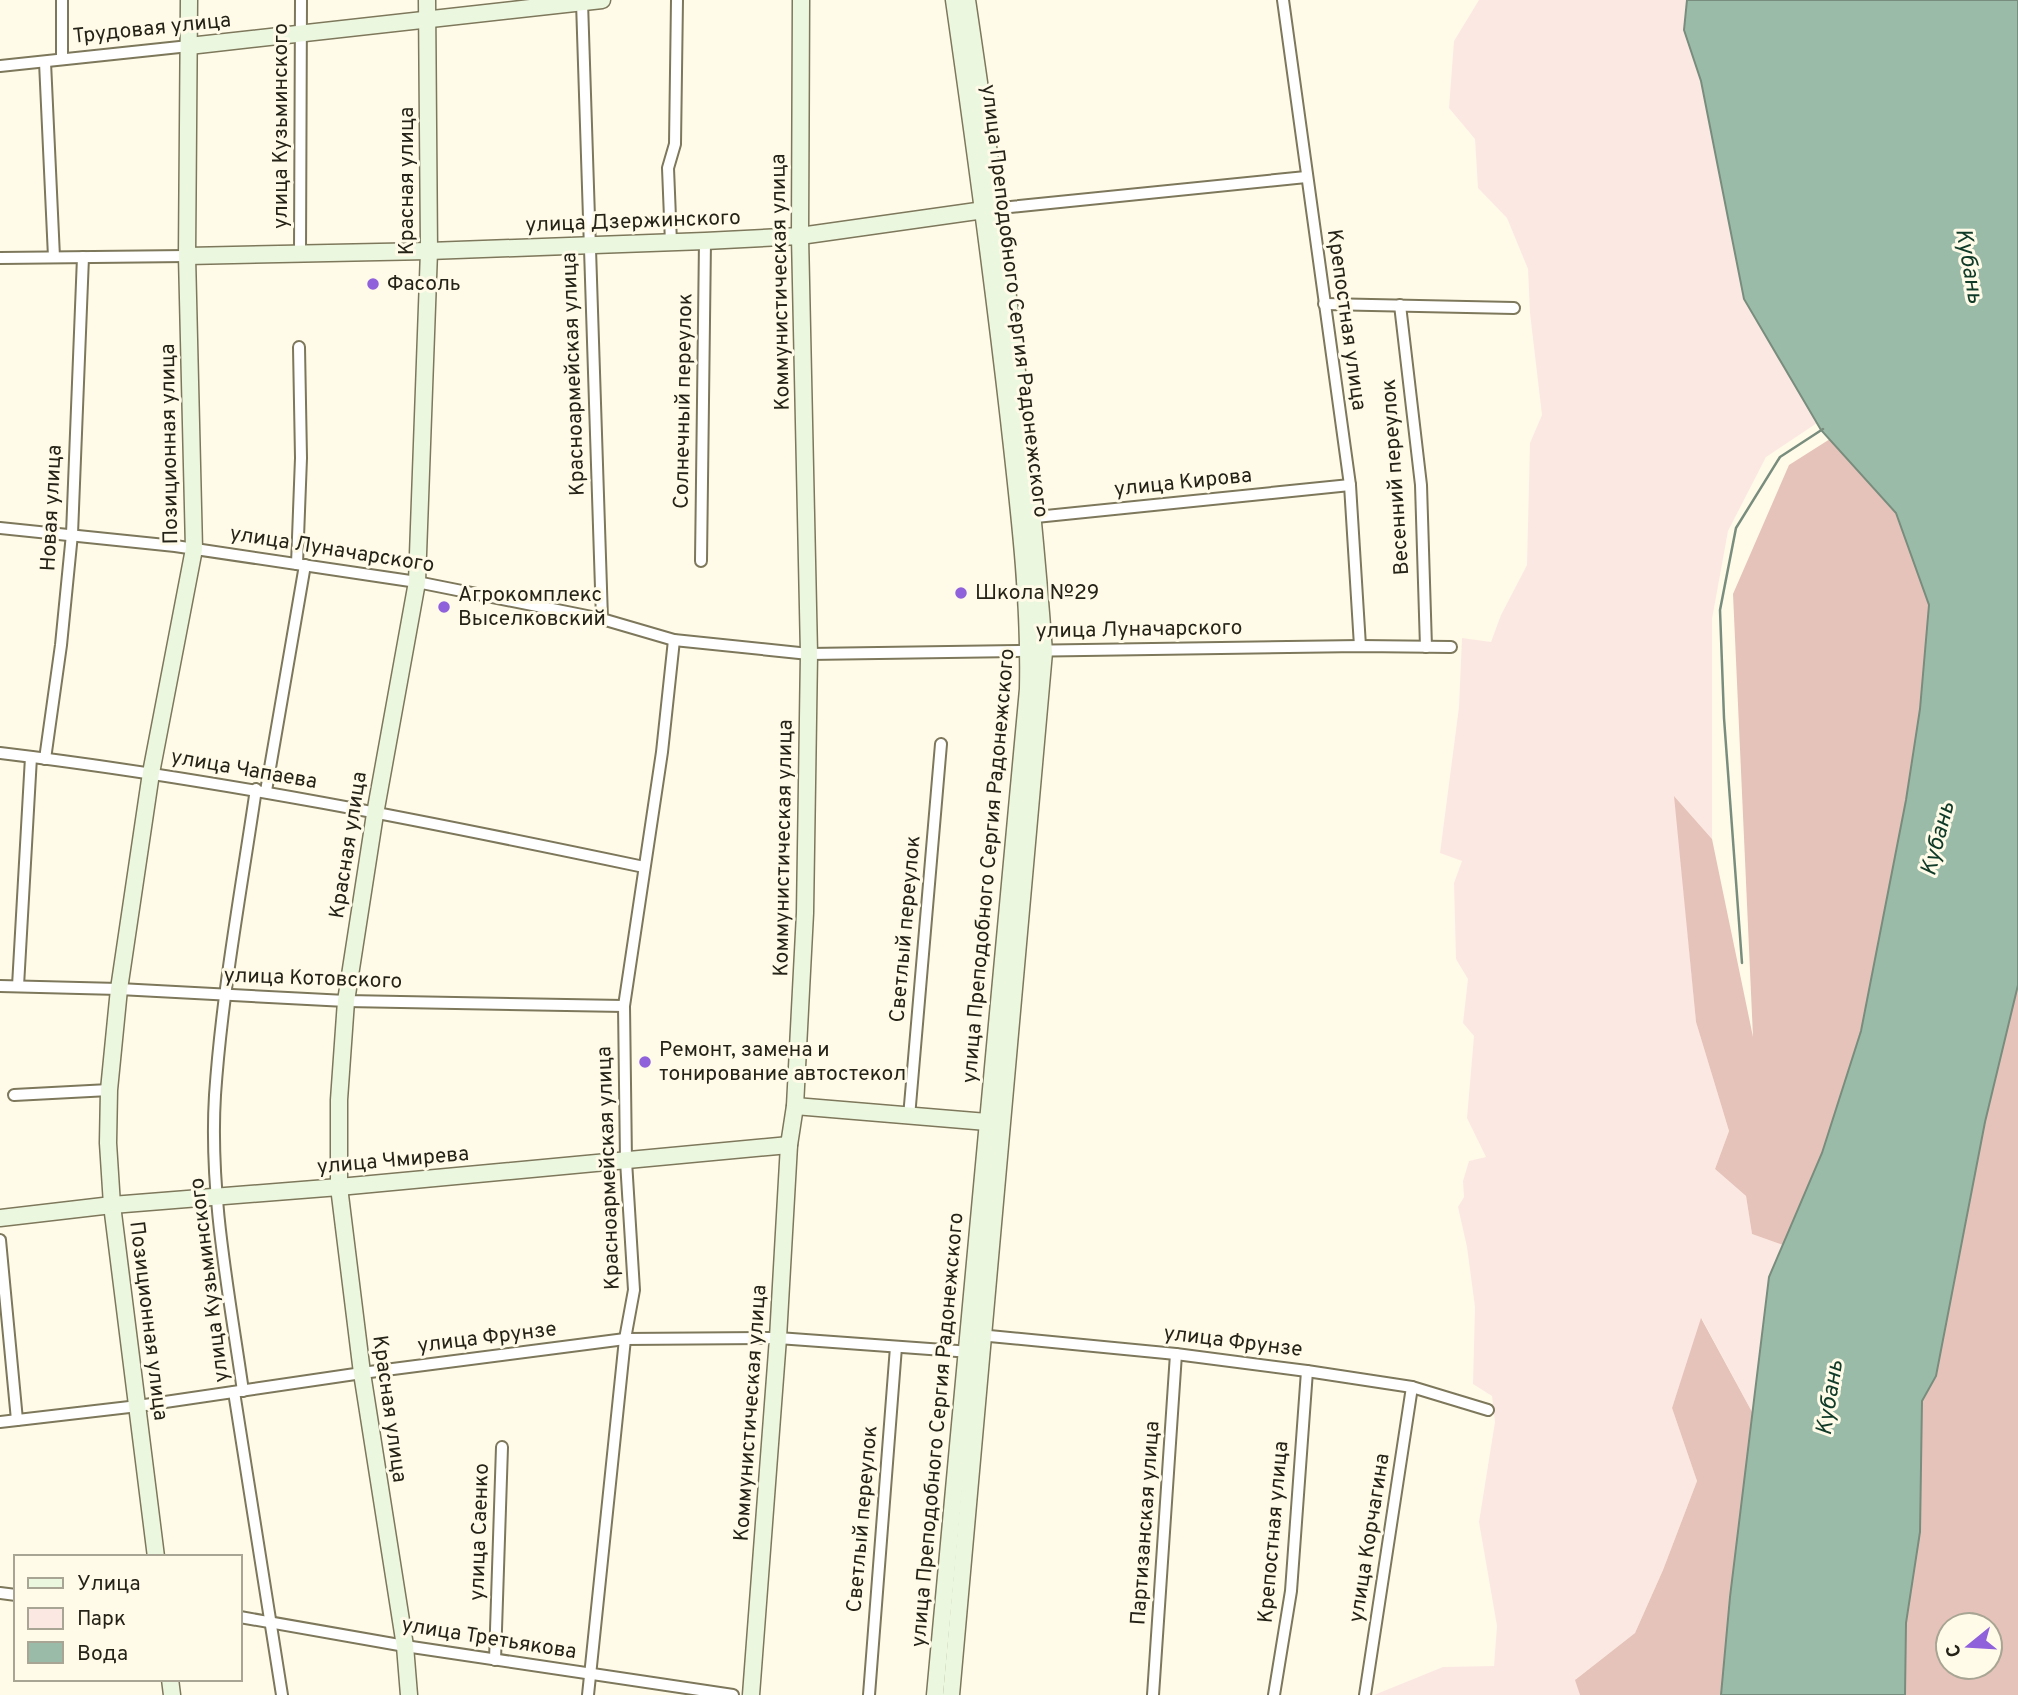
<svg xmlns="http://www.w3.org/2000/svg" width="2018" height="1695" viewBox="0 0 2018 1695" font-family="Overpass,sans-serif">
  <rect width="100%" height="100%" fill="#fffbe8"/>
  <polygon fill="#fce8e3" points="1479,0 1687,0 1684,30 1701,81 1744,299 1817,423 1766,457 1728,531 1712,619 1712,839 1675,797 1696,1022 1729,1131 1715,1169 1746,1196 1752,1234 1783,1245 1769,1277 1752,1412 1702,1319 1672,1408 1697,1481 1663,1570 1635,1633 1576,1679 1580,1695 1374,1695 1443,1667 1494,1666 1497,1626 1479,1522 1495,1422 1492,1396 1473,1384 1475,1307 1467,1247 1458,1207 1464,1197 1463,1181 1469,1161 1486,1157 1467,1118 1474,1036 1463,1023 1468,979 1456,959 1454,883 1462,861 1440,853 1459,707 1462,638 1491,642 1501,615 1527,565 1530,443 1542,415 1530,313 1528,269 1507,218 1478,188 1475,139 1449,108 1454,41"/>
  <g fill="#e6c3ba" fill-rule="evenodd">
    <polygon points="1830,439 1896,513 1929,605 1920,709 1906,800 1861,1031 1822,1153 1783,1245 1752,1234 1746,1196 1715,1169 1729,1131 1696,1022 1674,796 1712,839 1753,1037 1733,594 1789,465"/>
    <path d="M2018,985V1695H1905L1906,1623L1920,1532L1922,1401L1936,1375L1985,1122ZM1948,1625H1990V1667H1948Z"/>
    <polygon points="1701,1318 1752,1412 1721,1695 1580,1695 1575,1680 1635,1633 1663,1570 1697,1481 1672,1408"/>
  </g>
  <polygon fill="#9bbba9" stroke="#788d7d" stroke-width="2" points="1687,0 2018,0 2018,985 1985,1122 1936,1376 1922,1401 1920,1532 1906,1623 1905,1695 1721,1695 1730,1597 1769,1277 1822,1153 1861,1031 1906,800 1920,709 1929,605 1896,513 1821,430 1744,299 1701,81 1684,30"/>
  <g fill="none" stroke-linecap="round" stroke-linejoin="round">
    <polyline stroke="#788d7d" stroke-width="2.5" points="1742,963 1724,718 1720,610 1736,528 1780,457 1823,429"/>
    <defs>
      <g id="street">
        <polyline points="62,0 62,59"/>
        <polyline points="1283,0 1350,485 1360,646"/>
        <polyline points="582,2 602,619"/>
        <polyline points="45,62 54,257"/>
        <polyline points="0,66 189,46"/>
        <polyline points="990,209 1306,177"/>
        <polyline points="671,243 668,168 675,144 677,0"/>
        <polyline points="300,253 301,0"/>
        <polyline points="0,258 187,256"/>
        <polyline points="1324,304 1514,308"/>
        <polyline points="1400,305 1421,485 1426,647"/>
        <polyline points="1026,518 1350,485"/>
        <polyline points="0,528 175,546 417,582 602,619 674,640 809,654 1360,646 1451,647"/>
        <polyline points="701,561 705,241"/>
        <polyline points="297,564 301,458 299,347"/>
        <path d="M0,753C217,779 430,822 644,867"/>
        <polyline points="45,759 61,645 72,534 83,257"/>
        <polyline points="266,791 305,565"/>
        <polyline points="0,986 119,989 346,1001 624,1006"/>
        <polyline points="18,986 31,757"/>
        <polyline points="14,1095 109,1090"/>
        <polyline points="909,1117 941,744"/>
        <polyline points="0,1240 17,1420"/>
        <polyline points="979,1335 1176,1354 1307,1371 1412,1387 1488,1410"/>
        <path d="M243,1391C229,1293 209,1194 215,1095C222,993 241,891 256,789"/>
        <polyline points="234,1392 282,1695"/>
        <polyline points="0,1422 138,1406 362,1373 625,1339 778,1338 971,1352"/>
        <polyline points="0,1593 16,1595"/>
        <polyline points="240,1617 405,1646 733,1695"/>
        <polyline points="495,1660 502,1447"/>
        <polyline points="588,1695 625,1339 634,1290 626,1161 624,1006 662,752 674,640"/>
        <polyline points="869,1695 896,1347"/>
        <polyline points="1153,1695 1176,1354"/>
        <polyline points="1274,1695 1291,1591 1307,1371"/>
        <polyline points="1365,1695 1412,1387"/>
      </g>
      <g id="secondary">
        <polyline points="189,46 602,0"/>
        <polyline points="187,256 429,251 705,241 800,236 984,210"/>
        <polyline points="795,1106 999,1123"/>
        <polyline points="0,1218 112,1205 339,1187 789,1145"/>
        <polyline points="156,1557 112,1205 108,1143 109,1090 119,989 151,773 194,549 187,256 189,0"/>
        <polyline points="170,1679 172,1695"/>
        <polyline points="409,1695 405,1646 362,1373 339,1187 339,1100 346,1001 375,814 417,582 429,251 427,0"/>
        <polyline points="751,1695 778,1338 789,1145 795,1106 805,913 809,654 800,236 801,0"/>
        <path d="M935,1695L1028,689C1030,598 1019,510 1009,420C993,280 974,140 954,0"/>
        <path d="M951,1695L1044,652C1028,434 999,216 967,0"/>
      </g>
    </defs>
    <use href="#street" stroke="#7d775b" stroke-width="14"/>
    <use href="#secondary" stroke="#7d775b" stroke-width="19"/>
    <use href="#street" stroke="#fff" stroke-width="10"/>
    <use href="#secondary" stroke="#ecf7df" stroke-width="16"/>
  </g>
  <g fill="#8f61db" stroke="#fffbe8" stroke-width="2.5">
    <circle cx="373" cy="284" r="7"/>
    <circle cx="961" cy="593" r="7"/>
    <circle cx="444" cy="607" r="7"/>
    <circle cx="645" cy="1062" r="7"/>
  </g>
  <g text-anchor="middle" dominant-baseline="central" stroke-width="6" stroke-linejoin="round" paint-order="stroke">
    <g font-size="21" fill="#252317" stroke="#fffbe8">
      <text transform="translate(152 29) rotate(-6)">Трудовая улица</text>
      <text transform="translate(281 126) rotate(-90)">улица Кузьминского</text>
      <text transform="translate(407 181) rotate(-90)">Красная улица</text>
      <text transform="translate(633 222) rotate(-2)">улица Дзержинского</text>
      <text transform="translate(781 282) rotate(-91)">Коммунистическая улица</text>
      <text transform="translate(1014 301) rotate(83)">улица Преподобного Сергия Радонежского</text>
      <text transform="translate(1346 320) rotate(82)">Крепостная улица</text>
      <text transform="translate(574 374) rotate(-92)">Красноармейская улица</text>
      <text transform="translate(684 401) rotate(-89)">Солнечный переулок</text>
      <text transform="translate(170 444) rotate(-91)">Позиционная улица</text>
      <text transform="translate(1396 477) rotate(-94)">Весенний переулок</text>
      <text transform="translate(1183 483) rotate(-6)">улица Кирова</text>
      <text transform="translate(52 508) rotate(-87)">Новая улица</text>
      <text transform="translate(332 550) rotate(9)">улица Луначарского</text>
      <text transform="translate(1139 630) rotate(-1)">улица Луначарского</text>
      <text transform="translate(244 770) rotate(10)">улица Чапаева</text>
      <text transform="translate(349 845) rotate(-81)">Красная улица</text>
      <text transform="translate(784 848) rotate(-89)">Коммунистическая улица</text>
      <text transform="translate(989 866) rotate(-85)">улица Преподобного Сергия Радонежского</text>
      <text transform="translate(906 929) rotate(-85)">Светлый переулок</text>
      <text transform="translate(313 979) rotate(2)">улица Котовского</text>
      <text transform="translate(393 1161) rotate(-5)">улица Чмирева</text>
      <text transform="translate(609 1168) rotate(-92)">Красноармейская улица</text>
      <text transform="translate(210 1280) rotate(-97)">улица Кузьминского</text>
      <text transform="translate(148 1321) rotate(83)">Позиционная улица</text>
      <text transform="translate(487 1338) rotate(-7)">улица Фрунзе</text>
      <text transform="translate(1233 1342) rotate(7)">улица Фрунзе</text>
      <text transform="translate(389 1409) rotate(82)">Красная улица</text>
      <text transform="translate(751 1413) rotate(-86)">Коммунистическая улица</text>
      <text transform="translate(938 1430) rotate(-85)">улица Преподобного Сергия Радонежского</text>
      <text transform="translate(863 1519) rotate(-85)">Светлый переулок</text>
      <text transform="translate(1146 1523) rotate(-86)">Партизанская улица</text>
      <text transform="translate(480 1532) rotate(-88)">улица Саенко</text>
      <text transform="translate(1274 1532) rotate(-85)">Крепостная улица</text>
      <text transform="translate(1370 1538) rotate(-81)">улица Корчагина</text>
      <text transform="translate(489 1639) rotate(9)">улица Третьякова</text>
    </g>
    <g font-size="21" fill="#252317" stroke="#fffbe8" text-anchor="start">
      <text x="387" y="284">Фасоль</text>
      <text x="975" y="593">Школа №29</text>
      <text x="458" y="595">Агрокомплекс<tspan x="458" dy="24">Выселковский</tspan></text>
      <text x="659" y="1050">Ремонт, замена и<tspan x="659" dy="24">тонирование автостекол</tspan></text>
    </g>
    <g font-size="23" font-style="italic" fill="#0f3a27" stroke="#fffbe8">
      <text transform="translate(1968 266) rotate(80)">Кубань</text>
      <text transform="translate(1939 839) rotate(-75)">Кубань</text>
      <text transform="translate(1831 1398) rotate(-81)">Кубань</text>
    </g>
  </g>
  <rect x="14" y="1555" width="228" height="126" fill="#fffbe8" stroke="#a8a594" stroke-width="2"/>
  <rect x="28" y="1578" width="35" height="10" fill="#ecf7df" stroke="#a8a594" stroke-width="2"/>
  <text x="77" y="1590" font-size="21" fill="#252317">Улица</text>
  <rect x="28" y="1608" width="35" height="21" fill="#fce8e3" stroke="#a8a594" stroke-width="2"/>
  <text x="77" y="1625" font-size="21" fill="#252317">Парк</text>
  <rect x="28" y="1642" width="35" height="21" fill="#9bbba9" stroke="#a8a594" stroke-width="2"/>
  <text x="77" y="1660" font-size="21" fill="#252317">Вода</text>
  <g transform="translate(1969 1646) rotate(252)"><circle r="33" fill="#fffbe8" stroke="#a8a594" stroke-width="2"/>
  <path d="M0-5L12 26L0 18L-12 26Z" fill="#8f61db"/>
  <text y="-10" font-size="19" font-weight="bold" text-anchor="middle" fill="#252317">С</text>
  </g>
</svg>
